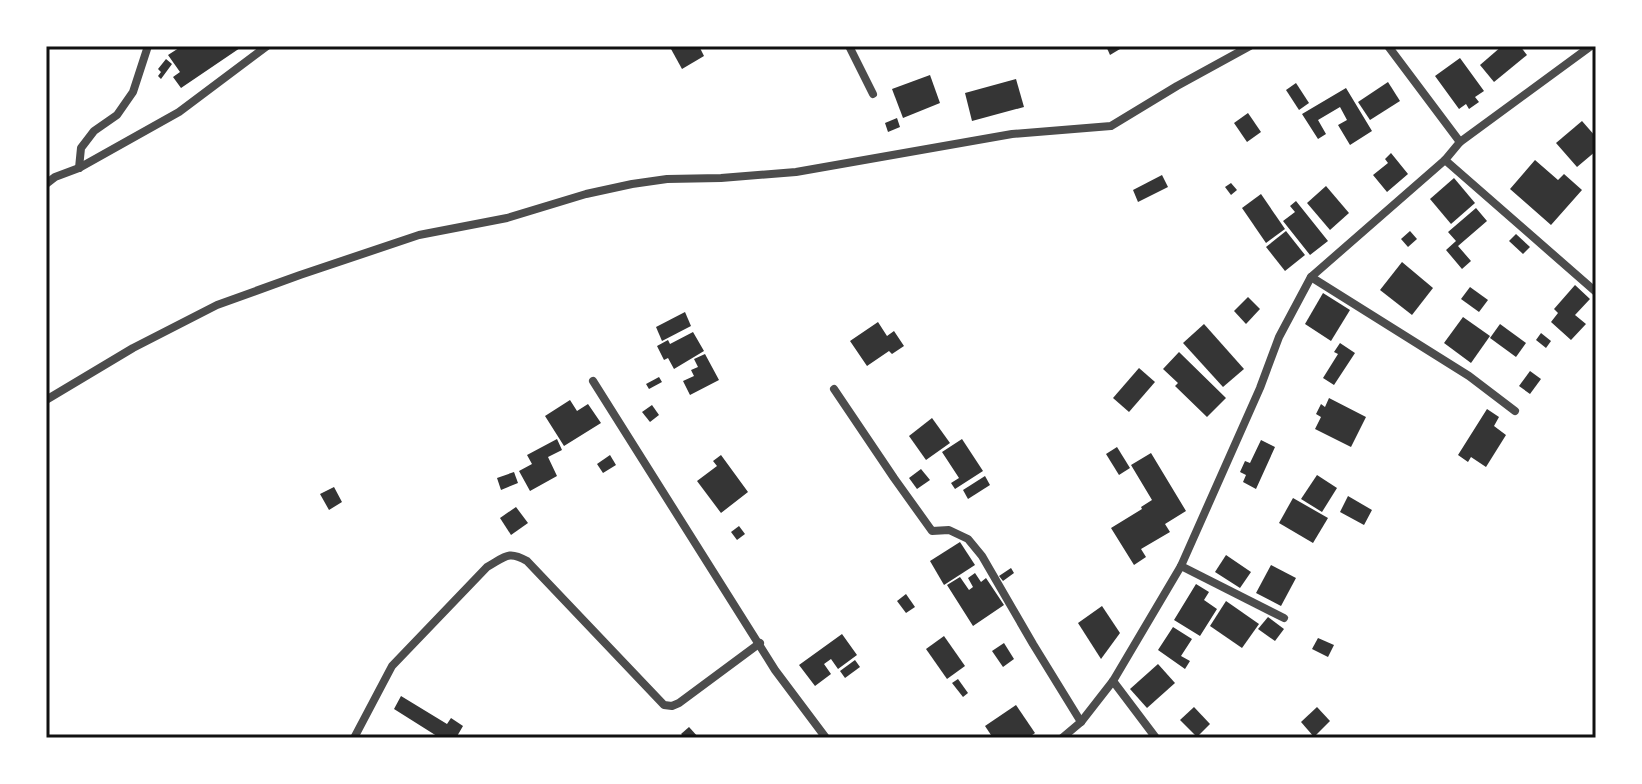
<svg xmlns="http://www.w3.org/2000/svg" width="1642" height="784" viewBox="0 0 1642 784" font-family="'IBM Plex Sans',sans-serif">
  <rect width="100%" height="100%" fill="#fff"/>
  <g fill="#353535">
    <polygon points="182,46 243,46 181,88 173,77 180,72 168,55"/>
    <polygon points="677,46 699,46 704,56 682,69 671,49"/>
    <polygon points="1106,46 1125,46 1110,55"/>
    <polygon points="1502,46 1520,46 1527,55 1494,82 1480,65"/>
    <polygon points="1460,58 1484,91 1475,97 1479,102 1469,109 1466,104 1459,109 1435,76"/>
    <polygon points="166,59 172,64 161,79 158,76 161,72 158,69"/>
    <polygon points="930,75 940,103 903,118 892,89"/>
    <polygon points="1016,79 1024,107 972,121 965,93"/>
    <polygon points="1388,82 1400,101 1370,120 1358,102"/>
    <polygon points="1296,83 1309,103 1299,110 1286,90"/>
    <polygon points="1346,88 1372,131 1350,145 1338,125 1347,120 1340,107 1318,120 1326,134 1318,139 1302,114"/>
    <polygon points="1248,113 1261,132 1247,142 1234,123"/>
    <polygon points="897,118 900,127 888,132 885,123"/>
    <polygon points="1582,121 1596,137 1596,151 1577,167 1556,143"/>
    <polygon points="1391,153 1408,174 1387,192 1373,175 1388,163 1385,159"/>
    <polygon points="1535,160 1558,180 1564,174 1582,190 1551,225 1510,189"/>
    <polygon points="1162,175 1168,187 1138,202 1133,190"/>
    <polygon points="1454,178 1475,203 1451,224 1430,199"/>
    <polygon points="1231,183 1237,190 1231,195 1225,187"/>
    <polygon points="1326,186 1349,213 1330,230 1307,203"/>
    <polygon points="1261,194 1285,229 1266,243 1242,208"/>
    <polygon points="1296,201 1328,241 1310,255 1283,221 1295,212 1290,206"/>
    <polygon points="1476,208 1487,221 1458,246 1471,261 1462,269 1446,250 1456,241 1448,232"/>
    <polygon points="1286,231 1305,255 1285,271 1266,247"/>
    <polygon points="1410,231 1417,239 1408,247 1401,239"/>
    <polygon points="1516,234 1530,247 1523,254 1509,241"/>
    <polygon points="1402,262 1433,288 1412,315 1380,290"/>
    <polygon points="1575,285 1590,299 1575,315 1586,324 1571,340 1551,322 1558,313 1554,309"/>
    <polygon points="1470,287 1488,300 1479,312 1461,299"/>
    <polygon points="1323,293 1350,310 1331,341 1305,324"/>
    <polygon points="1248,297 1260,309 1246,324 1234,311"/>
    <polygon points="685,312 691,326 662,341 656,327"/>
    <polygon points="1463,317 1490,336 1471,363 1444,343"/>
    <polygon points="878,322 887,336 894,331 904,346 892,354 889,351 867,366 850,341"/>
    <polygon points="1204,324 1244,369 1223,387 1183,343"/>
    <polygon points="1500,324 1526,343 1516,357 1490,338"/>
    <polygon points="693,332 704,351 674,369 668,358 664,360 657,346 668,340 670,344"/>
    <polygon points="1541,333 1551,341 1546,348 1536,340"/>
    <polygon points="1340,343 1355,353 1334,385 1323,378 1338,354 1334,352"/>
    <polygon points="1179,352 1226,398 1207,417 1175,386 1178,383 1163,369"/>
    <polygon points="705,354 719,380 690,395 683,381 694,376 691,370 698,367 694,359"/>
    <polygon points="1139,368 1155,382 1129,412 1113,398"/>
    <polygon points="1530,371 1541,379 1530,394 1519,386"/>
    <polygon points="659,377 662,382 649,389 646,384"/>
    <polygon points="1329,398 1366,417 1351,447 1315,429 1321,417 1316,414 1321,404 1325,407"/>
    <polygon points="570,400 577,411 588,404 601,423 564,446 545,416"/>
    <polygon points="652,405 659,415 650,422 642,412"/>
    <polygon points="1487,409 1499,417 1494,426 1506,435 1486,467 1471,457 1468,462 1458,455"/>
    <polygon points="932,418 950,443 926,460 909,436"/>
    <polygon points="557,439 562,450 548,457 557,476 530,491 519,471 532,464 527,455"/>
    <polygon points="962,439 983,471 955,489 951,483 959,478 942,452"/>
    <polygon points="1261,440 1275,447 1256,489 1243,482 1246,475 1240,472 1245,461 1250,463"/>
    <polygon points="1117,447 1130,468 1119,475 1106,454"/>
    <polygon points="1151,453 1186,511 1165,524 1170,532 1141,549 1146,557 1134,565 1111,528 1142,509 1141,507 1152,500 1131,465"/>
    <polygon points="610,455 616,465 603,473 597,464"/>
    <polygon points="721,455 748,492 721,513 697,481 717,466 713,461"/>
    <polygon points="921,469 930,480 917,489 909,478"/>
    <polygon points="514,472 518,483 501,490 497,478"/>
    <polygon points="1317,475 1337,488 1322,512 1301,499"/>
    <polygon points="985,476 990,485 968,499 963,490"/>
    <polygon points="334,487 342,502 329,510 320,494"/>
    <polygon points="1348,496 1372,510 1364,525 1340,512"/>
    <polygon points="1293,498 1328,518 1313,543 1279,523"/>
    <polygon points="516,507 528,523 511,535 500,518"/>
    <polygon points="739,526 745,534 737,540 731,532"/>
    <polygon points="960,542 975,565 944,585 930,561"/>
    <polygon points="1226,555 1251,572 1240,588 1215,572"/>
    <polygon points="1271,565 1296,578 1281,606 1256,593"/>
    <polygon points="1011,568 1014,573 1003,581 999,576"/>
    <polygon points="975,573 981,582 986,578 1004,605 973,626 947,585 960,577 969,590 973,587 968,578"/>
    <polygon points="1196,584 1209,592 1204,600 1217,609 1200,636 1174,620"/>
    <polygon points="906,594 915,607 906,613 897,601"/>
    <polygon points="1226,601 1259,624 1242,648 1210,626"/>
    <polygon points="1102,606 1120,633 1101,659 1078,623"/>
    <polygon points="1268,617 1284,629 1275,641 1258,629"/>
    <polygon points="1173,627 1192,639 1181,656 1190,661 1185,669 1158,650"/>
    <polygon points="842,634 857,655 838,669 831,659 824,664 831,674 815,686 799,665"/>
    <polygon points="944,636 965,666 947,679 926,649"/>
    <polygon points="1318,638 1334,645 1328,657 1312,649"/>
    <polygon points="1004,643 1014,659 1003,667 992,651"/>
    <polygon points="855,660 860,667 845,678 840,671"/>
    <polygon points="1158,664 1175,683 1147,708 1130,689"/>
    <polygon points="958,679 968,693 963,697 952,683"/>
    <polygon points="401,696 447,724 451,718 463,726 456,738 440,738 394,709"/>
    <polygon points="1016,705 1035,733 1028,738 993,738 985,726"/>
    <polygon points="1194,707 1210,724 1197,737 1180,720"/>
    <polygon points="1317,707 1330,721 1314,737 1301,722"/>
    <polygon points="689,727 699,738 685,738 681,734"/>
  </g>
  <g fill="none" stroke-linecap="round" stroke-linejoin="round">
    <g stroke="#4c4c4c" stroke-width="8">
      <polyline points="849,46 873,94"/>
      <polyline points="1388,46 1460,142"/>
      <polyline points="1445,160 1596,292"/>
      <polyline points="79,168 81,148 94,131 117,115 133,92 148,46"/>
      <polyline points="46,184 55,177 79,168 179,112 267,46"/>
      <polyline points="1311,277 1469,376 1515,411"/>
      <polyline points="593,381 775,670 826,738"/>
      <polyline points="834,389 894,478 932,531 949,530 968,539 982,556 1033,644 1081,722"/>
      <polyline points="46,400 133,348 217,305 300,275 419,235 507,218 586,194 632,184 667,179 721,178 796,172 1012,134 1111,126 1177,86 1250,46"/>
      <polyline points="1181,566 1284,618"/>
      <polyline points="1113,681 1156,738"/>
      <path d="M354,738L392,666L487,567C505,557 508,550 527,561L664,705L672,706L679,703L760,643"/>
      <polyline points="1062,738 1081,722 1113,681 1181,566 1260,388 1279,337 1311,277 1445,160 1460,142 1591,46"/>
    </g>
  </g>
  <rect width="1642" height="784" fill="none" stroke="#ffffff" stroke-width="96"/>
  <rect x="48" y="48" width="1546" height="688" fill="none" stroke="#111" stroke-width="3"/>
</svg>
